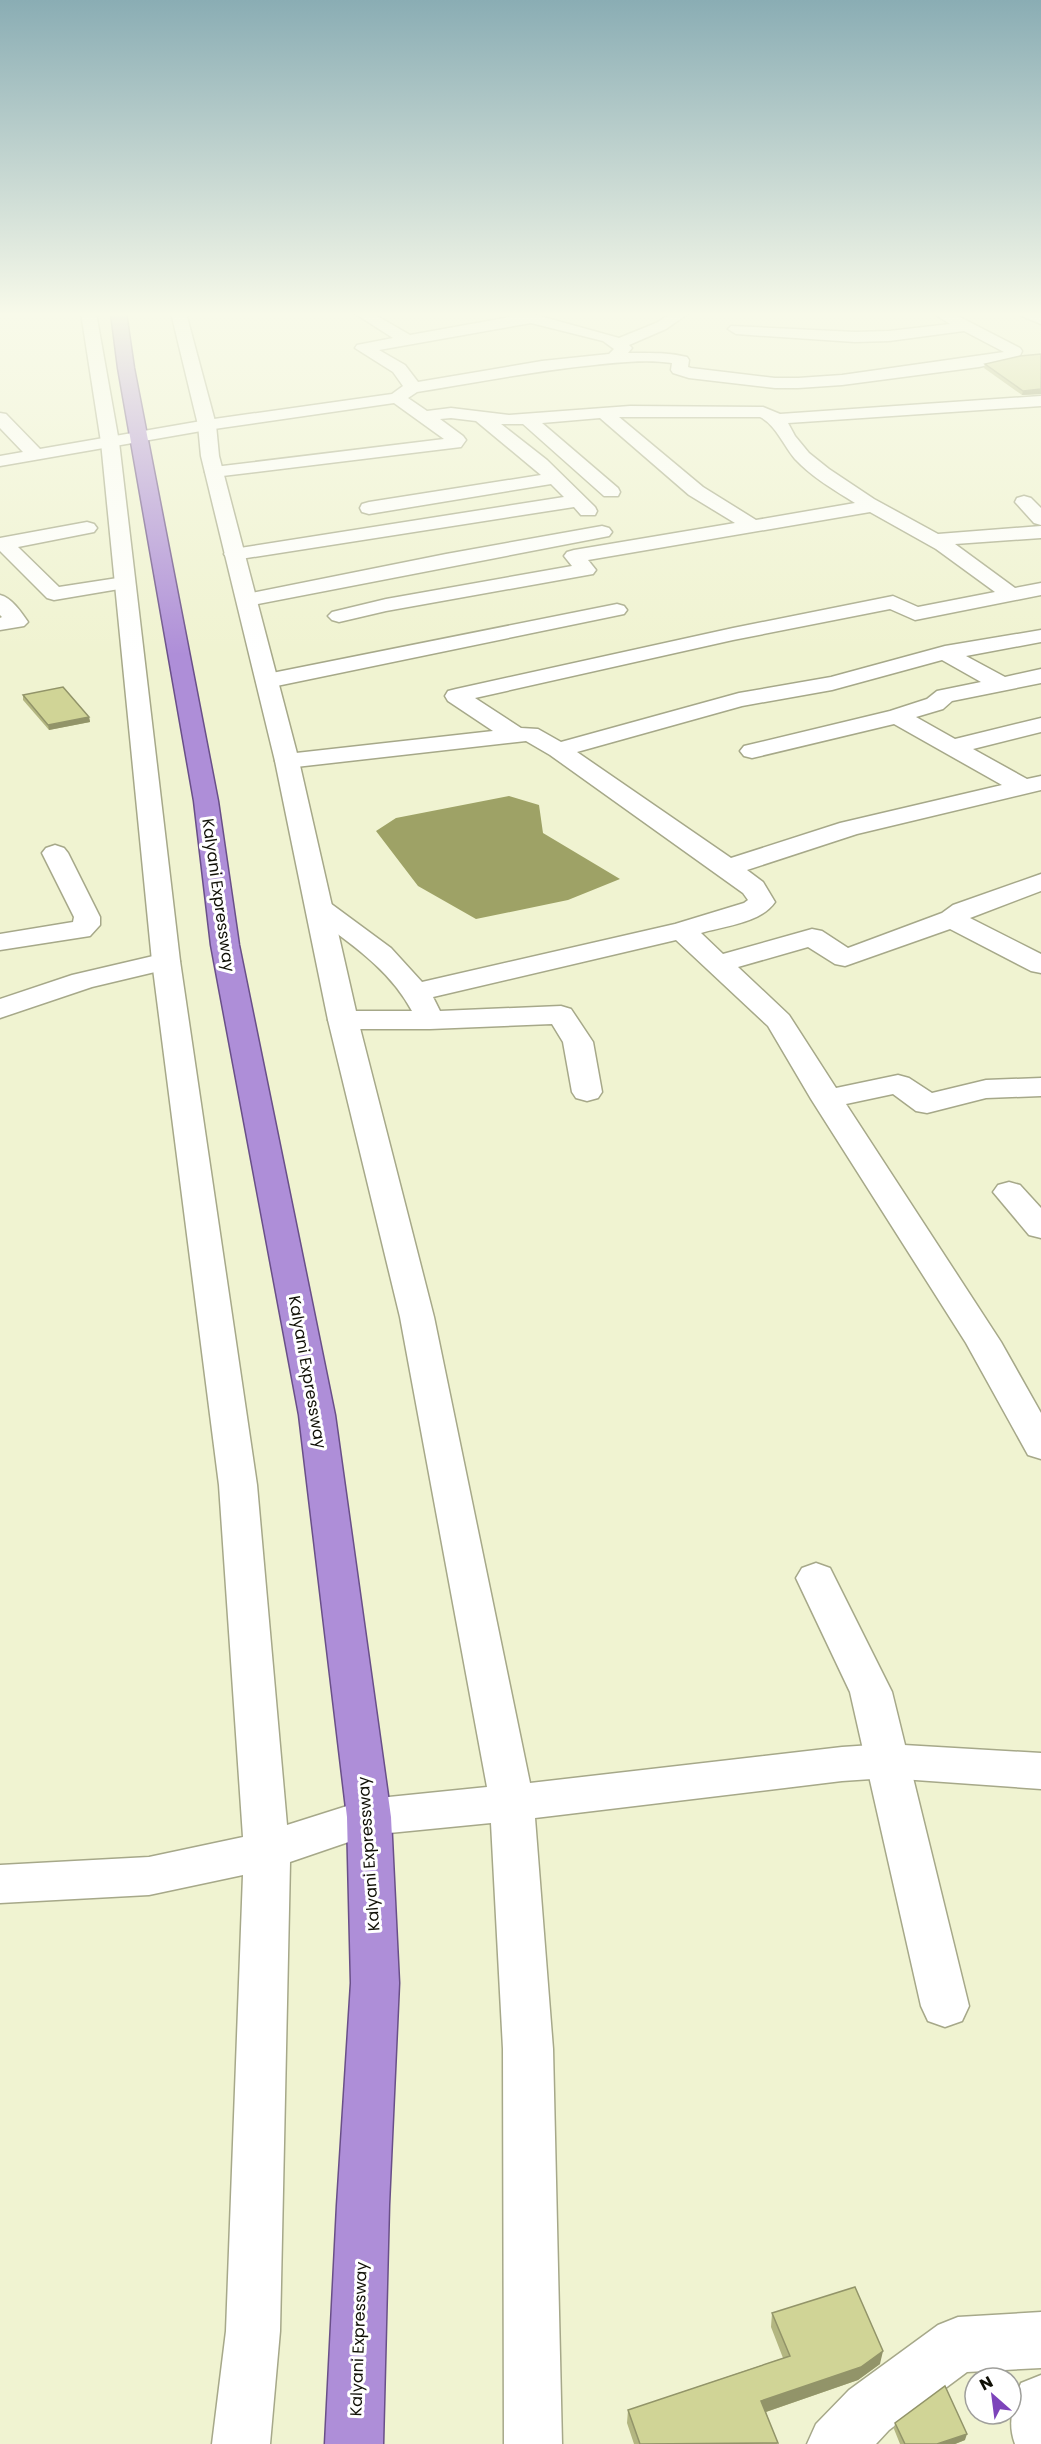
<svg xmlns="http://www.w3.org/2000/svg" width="1041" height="2444" font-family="Poppins,sans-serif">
	<rect width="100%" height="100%" fill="#f0f3d1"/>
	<path fill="#9ea266" d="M509,796l30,9 4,28 77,46 -52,21 -92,19 -58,-33 -42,-55 20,-13z"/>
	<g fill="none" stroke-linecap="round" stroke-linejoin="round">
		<defs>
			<g id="minor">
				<path d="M354,313h18l38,22 100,-18 -5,-4h24l90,25 37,-15 16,-10h17l-23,16 -37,16 3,3 -4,5c20,0 39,-1 59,4l2,3 -1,7 3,1 84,10h23l44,-3 162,-23 -40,-21 -75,10 -34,1 -119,-8 -8,-5 3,-3 124,6 34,-1 61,-7 -17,-11h19l68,35 2,3 -3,7 -40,9 -137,18 -44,3h-23l-86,-10 -16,-5 -2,-3 1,-7c-28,-4 -59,0 -87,3 -56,6 -112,17 -168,26l-9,6 19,13 24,-3 58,7 121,-9 133,1 17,7 261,-18v10l-253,17 7,13 14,17 20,16 45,30 64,35 103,-8v12l-86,6 60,44 26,-5v12l-126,25 -25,-11 -157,31 -258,58 46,30 17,1 23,13 178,-49 92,-16 114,-31 96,-16v12l-75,14 39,21 36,-8v14l-89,18 -9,8 -27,8 39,22 86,-21v14l-68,17 54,30 14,-3v14l-184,44 -110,36 16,12 12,20c-14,21 -51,24 -74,31l22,21 89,-25 10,2 26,17 94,-35 11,-8 88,-31v17l-71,27 71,36v19l-10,-2 -81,-42 -105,37 -10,-2 -27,-17 -70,20 51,48 47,73 62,-13 11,3 23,15 54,-13 55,-2v18l-55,2 -59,15 -11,-2 -23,-17 -47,10 155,238 40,71v46l-13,-4 -62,-112 -155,-244 -43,-73 -92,-86 -243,57 7,14 121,-5 10,3 22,33 9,50 -4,6 -11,3 -11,-3 -4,-6 -9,-50 -11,-18 -122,5h-87l-10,-3 -5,-6 5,-6 10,-3h69c-23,-43 -63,-68 -100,-96l-4,-6 4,-6 9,-2 9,2 61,45 31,34 253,-58 69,-21 4,-3 -5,-7 -193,-138 -24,-14 -239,27 -8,-2 -4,-5 4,-5 8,-2 206,-23 -45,-30 -3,-5 3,-5 8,-2 277,-61 160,-32 25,11 77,-15 -59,-43 -66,-37 -282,48 8,10 -3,4 -207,37 -47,11 -7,-2 -4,-4 4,-4 54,-13 186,-33 -8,-10 3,-4 7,-2 161,-27 -46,-28 -89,-77 -58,5 76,65 2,4 -2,4h-14l-81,-72h-22l46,36 48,47 2,4 -2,4h-14l-7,-8 -340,53 -7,-2 -3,-4 3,-4 337,-53 -13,-13 -182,30 -7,-2 -2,-4 2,-4 7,-2 172,-27 -65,-54 -25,-3 -11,1 23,17 3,4 -5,7 -247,30 -6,-1 -3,-4 3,-4 6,-1 230,-28 -50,-36 -187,27 -207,36v-10l23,-4 -23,-24v-15l6,1 34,35 167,-29 185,-26 11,-8 -10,-14 -38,-24 2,-3 36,-7zM531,323l72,18 11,8 -5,5 -67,7 -124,21 -13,-17 -26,-15zM619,417h141c16,8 23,28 35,42 17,18 39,31 60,44l-99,17 -53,-33zM942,660l39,22 -44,9 -10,8 -37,12 -146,35 -4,5 4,5 8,2 142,-34 108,61 -162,38 -109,35 -154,-106 165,-46 90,-16z"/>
				<path d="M1019,313l22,1v10l-19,-8z"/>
				<path d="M1024,496l7,2 10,10v17l-7,-2 -19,-21 2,-4z"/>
				<path d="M87,522l7,2 3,4 -3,4 -76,15 41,40 65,-10 7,2 3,4 -3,4 -77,13 -7,-2 -47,-47v-13z"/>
				<path d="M602,526l7,2 3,4 -3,4 -362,70 -7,-2 -3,-4 3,-4 7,-2 199,-40z"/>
				<path d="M0,595c12,3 21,17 28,27l-4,4 -24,4v-12l2,-1 -2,-2z"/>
				<path d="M617,604l7,2 3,4 -3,4 -357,74 -8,-2 -3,-5 3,-5 8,-2z"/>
				<path d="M55,845l9,3 4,5 32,64v8l-10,11 -90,14v-16l73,-12 1,-5 -32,-64 4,-5z"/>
				<path d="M166,953l10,2 4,6 -4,6 -84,20 -92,31v-19l72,-24z"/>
				<path d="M1009,1182l11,3 21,23v30l-12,-3 -36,-43 5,-7z"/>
				<path d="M816,1563l14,5 62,124 77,314 -7,15 -17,6 -17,-6 -7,-15 -71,-314 -54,-114 6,-10z"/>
				<path d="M1041,2312v56l-74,4 -78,58 -13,14h-69l9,-20 33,-34 89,-65 20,-8z"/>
				<path d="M1041,2375v69h-26c-8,-21 -2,-41 6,-61z"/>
			</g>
			<path id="tertiary" d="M81,313h15l23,129 61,519 77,524 30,340 82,-26 118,-12 -87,-470 -72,-297 -53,-259 -74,-305 -3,-31 -27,-112h15l30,112 3,31 80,305 59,259 76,297 96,466 312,-36 45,-3 154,9v36l-154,-11 -45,3 -307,37 18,231 9,395h-58l-1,-395 -12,-226 -122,12 -79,27 -10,469 -10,113h-58l14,-113 17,-456 -94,20 -149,8v-38l149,-8 94,-20 -24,-352 -67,-524 -51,-519z"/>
			<path id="trunk" d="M111,313h15l8,55 84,433 21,144 96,470 56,402 8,166 -10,222 -6,239h-58l12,-239 14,-222 -4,-166 -48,-402 -88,-470 -17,-144 -76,-433z"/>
		</defs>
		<use href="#minor" stroke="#a6a889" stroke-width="3"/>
		<use href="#tertiary" stroke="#a6a889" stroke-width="3"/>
		<use href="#trunk" stroke="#694f88" stroke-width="3"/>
		<use href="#minor" fill="#fff" fill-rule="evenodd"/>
		<use href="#tertiary" fill="#fff" fill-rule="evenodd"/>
		<use href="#trunk" fill="#ae8ed8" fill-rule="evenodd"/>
	</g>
	<g fill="#b3b681">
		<path d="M1041,354v40l-19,1 -38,-27 1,-4z"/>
		<path d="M23,695l66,22 1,5 -41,8 -26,-30z"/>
		<path d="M772,2313l108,51 -22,16 -92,32 11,32h-143l-7,-21 1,-13 155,-52 -12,-31z"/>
		<path d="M895,2423l70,17 -10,4h-55l-6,-15z"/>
	</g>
	<g fill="#929469">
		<path d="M1041,389v5l-19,1 1,-4z"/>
		<path d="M89,717l1,5 -41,8 -1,-5z"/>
		<path d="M883,2351l-3,13 -22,16 -98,34 1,-13z"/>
		<path d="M967,2434l-2,6 -10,4h-18z"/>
	</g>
	<g fill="#d0d496" stroke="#929469" stroke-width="1.5">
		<path d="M1041,354v35l-18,2 -38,-27 35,-8z"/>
		<path d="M63,687l26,30 -41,8 -25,-30z"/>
		<path d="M855,2287l28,64 -22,16 -100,34 17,42 -138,1 -12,-34 162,-54 -18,-43z"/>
		<path d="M945,2386l22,48 -30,10h-32l-10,-21z"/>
	</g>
	<linearGradient id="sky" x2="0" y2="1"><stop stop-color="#8aadb4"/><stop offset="0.48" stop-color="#f8faea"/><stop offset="1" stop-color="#f8faea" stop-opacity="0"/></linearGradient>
	<rect width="1041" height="655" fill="url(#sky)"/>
	<g text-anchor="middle" stroke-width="6" stroke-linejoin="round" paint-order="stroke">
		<g font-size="16" fill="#101006" stroke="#fff">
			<text transform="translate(219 895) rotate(82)" y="6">Kalyani Expressway</text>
			<text transform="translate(308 1372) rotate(80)" y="6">Kalyani Expressway</text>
			<text transform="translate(368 1854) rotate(-94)" y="6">Kalyani Expressway</text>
			<text transform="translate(358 2339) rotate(-88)" y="6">Kalyani Expressway</text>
		</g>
	</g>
	<g transform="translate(993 2396) rotate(332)"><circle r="28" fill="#ffffff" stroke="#9f9f9b" stroke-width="1.5"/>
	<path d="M0-4.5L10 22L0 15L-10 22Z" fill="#7d44ba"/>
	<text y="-9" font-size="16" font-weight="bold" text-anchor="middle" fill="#101006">N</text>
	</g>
</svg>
